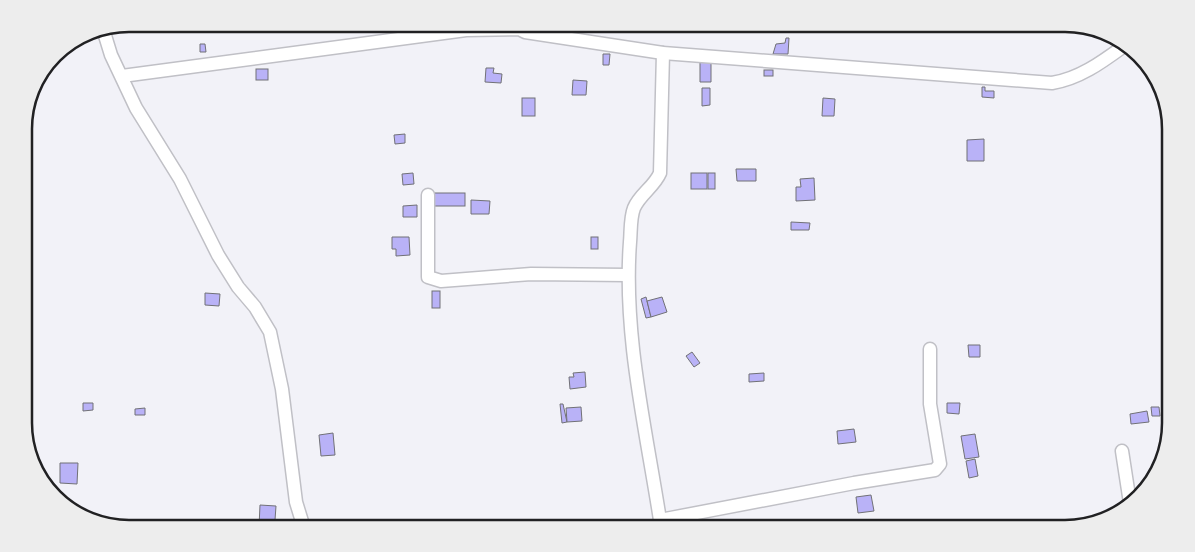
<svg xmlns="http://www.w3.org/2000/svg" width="1195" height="552" font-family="'Open Sans',sans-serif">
	<rect width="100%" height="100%" fill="#f2f2f8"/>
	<g fill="#b9b2f7" stroke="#717176">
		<path d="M786,38h3l-1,16h-15l3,-10 9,-1z"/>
		<path d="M200,44h5l1,8h-6z"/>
		<path d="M603,54h7l-1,11h-6z"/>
		<path d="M711,61v21h-11v-20z"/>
		<path d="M486,68h8l-1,5 9,1 -1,9 -16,-1z"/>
		<rect x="256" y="69" width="12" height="11"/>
		<rect x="764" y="70" width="9" height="6"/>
		<path d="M573,80l14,1 -1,14h-14z"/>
		<path d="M982,87h3v4h9v7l-12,-1z"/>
		<path d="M702,88h8v17l-8,1z"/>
		<rect x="522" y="98" width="13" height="18"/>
		<path d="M823,98l12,1 -1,17h-12z"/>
		<path d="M405,134v9l-10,1 -1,-9z"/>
		<path d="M984,139v22h-17v-21z"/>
		<path d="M736,169h20v12h-19z"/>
		<path d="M413,173l1,11 -11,1 -1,-11z"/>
		<rect x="691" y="173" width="16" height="16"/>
		<rect x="708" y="173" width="7" height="16"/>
		<path d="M814,178l1,22 -19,1v-14h5l-1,-8z"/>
		<rect x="434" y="193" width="31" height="13"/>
		<path d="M471,200l19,1 -1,13h-18z"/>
		<path d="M417,205v12h-14v-11z"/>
		<path d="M791,222l19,1 -1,7h-18z"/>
		<path d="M392,237h17l1,18 -14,1v-7h-4z"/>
		<rect x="591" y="237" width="7" height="12"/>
		<rect x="432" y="291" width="8" height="17"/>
		<path d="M205,293l15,1 -1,12 -14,-1z"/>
		<path d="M646,297l5,20 -5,1 -5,-19z"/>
		<path d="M662,297l5,15 -16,5 -4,-16z"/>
		<path d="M968,345h12v12h-11z"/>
		<path d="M692,352l8,11 -6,4 -8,-11z"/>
		<path d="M585,372l1,15 -16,2 -1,-12h5l-1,-4z"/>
		<path d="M764,373v8l-15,1v-8z"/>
		<path d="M83,403h10v7l-10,1z"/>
		<path d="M947,403h13l-1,11 -12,-1z"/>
		<path d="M560,404h3l4,18 -5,1z"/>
		<path d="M581,407l1,14 -15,1 -1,-14z"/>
		<path d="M1151,407h8l1,9h-8z"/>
		<path d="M145,408v7h-10v-6z"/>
		<path d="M1147,411l2,11 -18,2 -1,-10z"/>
		<path d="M854,429l2,13 -18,2 -1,-13z"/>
		<path d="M333,433l2,22 -14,1 -2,-21z"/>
		<path d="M975,434l4,23 -14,2 -4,-23z"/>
		<path d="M975,459l3,17 -9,2 -3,-17z"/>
		<path d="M60,463h18l-1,21 -17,-1z"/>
		<path d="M871,495l3,16 -16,2 -2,-16z"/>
		<path d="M260,505l16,1 -1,14h-4v8l-12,-1z"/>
		<path d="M724,522l2,6h-12l-1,-2z"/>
	</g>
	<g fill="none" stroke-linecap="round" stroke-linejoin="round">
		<defs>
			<g id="minor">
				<path d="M103,29l8,26 25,53 44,71 38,76 20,32 17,20 15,25 12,57 14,113 8,26"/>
				<path d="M663,53l-3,120c-6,14 -20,21 -26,35 -4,10 -3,24 -4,34 -7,93 16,187 30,278l4,8"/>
				<path d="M122,76l344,-46 53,-1 6,3 138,21 389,30c27,-4 50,-21 72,-37"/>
				<path d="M428,195v82l13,4 90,-7 97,1"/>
				<path d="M1122,451l8,52"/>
				<path d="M660,520l194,-37 81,-13 5,-6 -10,-60v-55"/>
			</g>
		</defs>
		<use href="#minor" stroke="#c0c0c6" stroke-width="15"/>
		<use href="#minor" stroke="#fff" stroke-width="12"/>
	</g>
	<path d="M0 0H1195V552H0ZM129 32H1065A97 97 0 0 1 1162 129V423A97 97 0 0 1 1065 520H129A97 97 0 0 1 32 423V129A97 97 0 0 1 129 32Z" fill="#ededed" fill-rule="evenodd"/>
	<path fill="none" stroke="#212123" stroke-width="2.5" d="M129 32H1065A97 97 0 0 1 1162 129V423A97 97 0 0 1 1065 520H129A97 97 0 0 1 32 423V129A97 97 0 0 1 129 32Z"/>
</svg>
